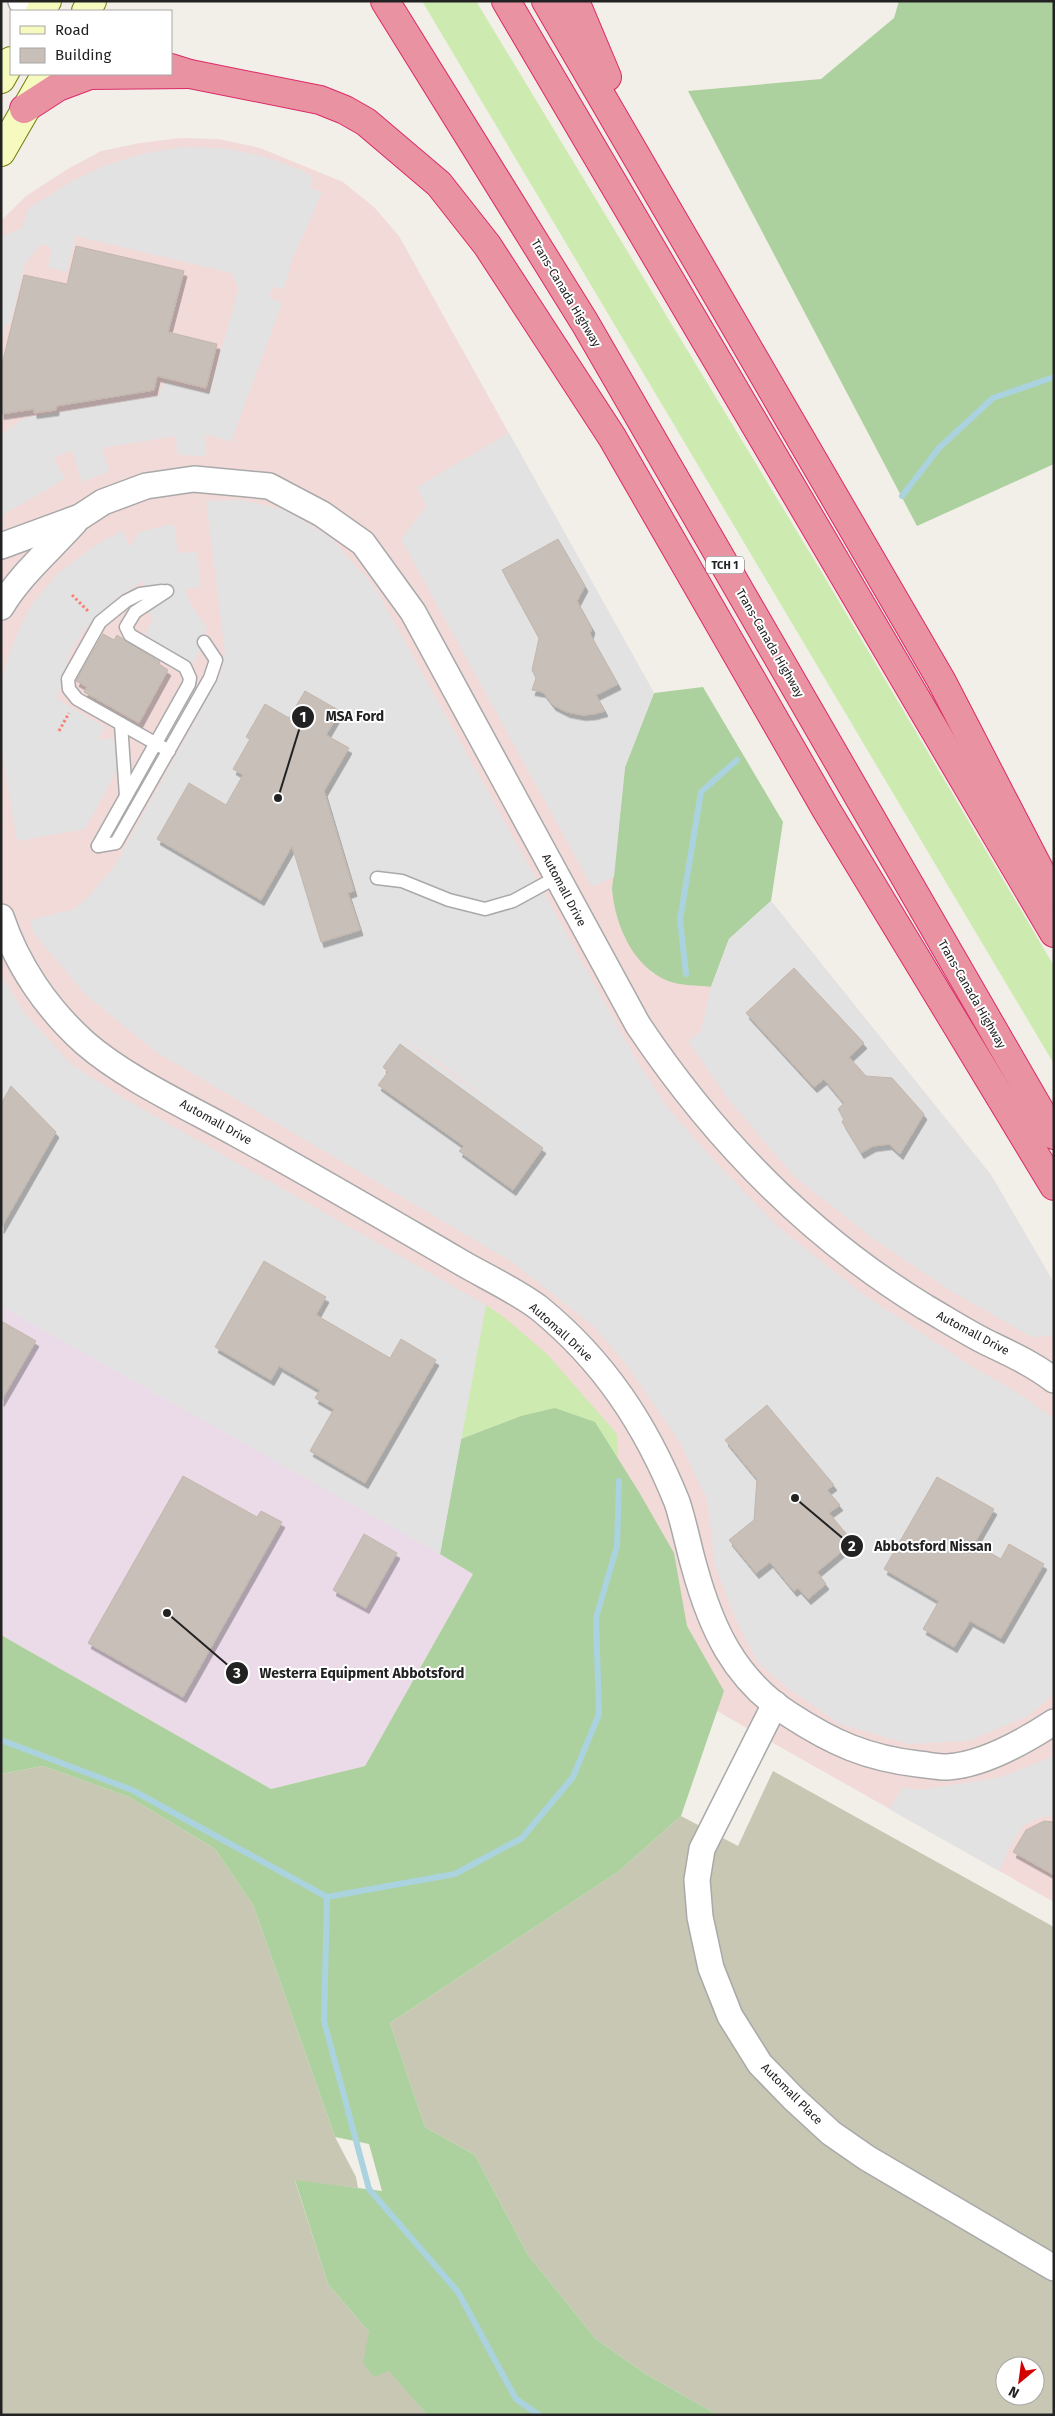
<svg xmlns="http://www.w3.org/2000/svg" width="1055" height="2416" font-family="'Fira Sans',sans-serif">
	<defs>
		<filter id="shadow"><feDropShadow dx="3" dy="5.5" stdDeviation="0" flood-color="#0004"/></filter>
	</defs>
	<rect width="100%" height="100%" fill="#f2efe9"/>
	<path fill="#f2dad9" d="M181,138l38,1 41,9 83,34 31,25 25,29 255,457 -30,243 19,27 10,11 58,13 60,-86 220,274 63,108v619l-1053,-596v-1085l25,-25 40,-26 35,-19 39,-8z"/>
	<path fill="#ebdbe8" d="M1,1306l473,267 -109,193 -94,23 -270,-154z"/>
	<g fill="#c7c7b4" fill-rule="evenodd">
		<path d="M43,1766l86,31 86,52 38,56 82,232 21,40 2,11 -63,-7 33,103 41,48 20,38 38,45h-426v-641z"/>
		<path d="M773,1771l281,156v488h-336l-72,-41 -50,-35 -68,-84 -53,-100 -50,-28 -35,-104 228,-151 63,-56 57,30zM1005,2366h30v30h-30z"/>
	</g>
	<g fill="#cdebb0">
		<path d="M422,1h54l348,575 230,390v98z"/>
		<path d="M486,1305l19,13 42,36 70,80 1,25 -23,-37 -74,-6 -60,23z"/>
	</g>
	<g fill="#add19e">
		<path d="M899,1h155v463l-137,62 -229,-435 133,-12 73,-61z"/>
		<path d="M703,687l80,135 -12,79 -42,38 -18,48c-13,-2 -31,-1 -43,-6 -35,-14 -53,-56 -56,-92l13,-122 29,-74z"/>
		<path d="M555,1408l40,14 44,70 35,61 13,73 37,65 -43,125 -63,56 -228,151 35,104 50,28 53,100 68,84 50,35 72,41h-291l-38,-44 -15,6 -11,-14 6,-31 -41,-48 -33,-104 87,11 -13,-47 -34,-7 -82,-232 -38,-56 -86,-52 -86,-31 -42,8v-139l270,154 94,-23 108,-192 -33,-20 21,-115 60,-23z"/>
	</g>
	<g fill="#e2e2e2" fill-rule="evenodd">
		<path d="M183,147l39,1 40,8 39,14 12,7 -3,10 12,6 -29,64 -9,32 -12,-2 -3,10 13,6 -51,139 -25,-8v22l-29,-1 -1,-19 -74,12 7,24 -27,10 -10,-32 -18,8 11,21 -64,37v-81l23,-17 134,-22 6,-14 45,11 30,-105 -8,-15 -155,-37 -9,36 -19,-5 4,-19 -11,-4 -16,20 -15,61 -4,-1 -5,17v-102l3,-3 18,-8 7,-20 43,-27 34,-16 40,-12z"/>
		<path d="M509,433l145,260 -29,74 -11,110 -22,10 -191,-348 25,-32 -9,-20z"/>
		<path d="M242,500l43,10 45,27 44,49 262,473 30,47 42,48 70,73 85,67 108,72 49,28 34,25v275l-26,22 -60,25 -60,3 -68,-20 -51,-35 -32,-27 -23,-47 -19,-50 -8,-66 -28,-58 -53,-77 -33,-38 -81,-64 -356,-210 -69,-56 -53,-62 -4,-14 44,-11 14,-12 26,-30 107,-193 4,-22 -19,-151zM380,1023l65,44 62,47z"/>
		<path d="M174,524l4,29 19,-1 4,35 -16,2 6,16 16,23 -7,22 -7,14 -49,-28 8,-16 -9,-39 -28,18 -23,22 -9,10 -13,21 -13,47 48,28 -7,13 16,-2 3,32 -32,59 -68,12 -16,-95v-62l7,-26 14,-36 11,-19 23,-28 35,-27 32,-18 5,15h3l8,-13z"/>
		<path d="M771,901l220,274 63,108v53l-22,1 -83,-47 -78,-53 -77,-61 -65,-76 -41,-59 13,-10 10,-44 18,-48zM794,968l70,75 -15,14 21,23 5,-3 17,1 33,37 -10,8 3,2 -18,29 -11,-10 -16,2 -35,-37 6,-6 -20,-24 -10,8 -68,-74z"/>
		<path d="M1,975l25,40 45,49 54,35 361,206 -46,249 -439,-248z"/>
		<path d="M1054,1756v60l-12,1 -18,8 -14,21 -11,25 -110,-62 14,-22 17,3 82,-13z"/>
	</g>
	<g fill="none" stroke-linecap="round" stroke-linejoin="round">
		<g stroke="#aad3df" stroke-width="6">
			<path d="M902,496l37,-48 54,-50 61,-21"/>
			<path d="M686,974l-6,-54 21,-128 36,-32"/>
			<path d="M1,1740l131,50 195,107 128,-23 67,-36 51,-61 26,-63 -3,-96 21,-72 2,-65"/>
			<path d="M327,1897l-3,124 45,168 89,103 58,107 23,16"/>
		</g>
	</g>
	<g fill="#c7bfb8" stroke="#c4b6ab" filter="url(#shadow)">
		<path d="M76,246l108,25 -16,61 49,12 -11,44 -49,-12 -3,14 -98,16v4l-22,3v-4l-33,5v-46l23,-93 43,9z"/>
		<path d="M558,539l27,47 -8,15 15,27 -2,6 28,50 -22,11 9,16 -11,3 -11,1 -16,-3 -14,-7 -10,-13 -11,-2 4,-12 -4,-8 7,-32 -37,-68z"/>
		<path d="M103,634l11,6 3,-5 43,27 -1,2 9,6 -29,53 -55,-31 3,-5 -11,-6z"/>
		<path d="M305,691l35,20 -14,24 23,13 -25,43 30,100 -6,2 12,37 -39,12 -29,-96 -31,54 -104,-61 32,-56 37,22 17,-30 -10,-6 17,-30 -4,-2 19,-33 24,14z"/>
		<path d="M794,968l70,75 -15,14 17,19 26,2 32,36 -24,40 -11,-10 -16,2 -12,7 -19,-31 2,-3 -6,-10 6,-6 -20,-24 -10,8 -68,-74z"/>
		<path d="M400,1044l143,104 -30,42 -54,-39 5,-5 -86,-61 10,-13 -5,-5z"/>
		<path d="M11,1086l45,46 -55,96v-124z"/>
		<path d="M264,1261l62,36 -10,18 74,43 11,-19 35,21 -71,123 -55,-32 24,-42 -19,-11 5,-8 -41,-24 -8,14 -56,-33z"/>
		<path d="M1,1321l35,20 -35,60z"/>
		<path d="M767,1405l67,80 -7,5 13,15 -11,8 24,29 -36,30 9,12 -18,15 -10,-11 -4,3 -24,-29 -14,11 -27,-33 25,-20 3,-41 -32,-39z"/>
		<path d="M183,1476l74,41 4,-6 21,11 -99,175 -95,-54z"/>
		<path d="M937,1477l57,32 -20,35 27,15 8,-15 35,20 -43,74 -31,-17 -16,26 -31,-18 16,-28 -55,-32z"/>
		<path d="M364,1534l33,19 -31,55 -33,-18z"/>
		<path d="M1044,1821l10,1v53l-41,-23 13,-22z"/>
	</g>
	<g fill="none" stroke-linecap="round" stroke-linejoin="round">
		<defs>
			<g id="lane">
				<path d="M162,591l-22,3 -14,7 -26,21 -32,57 1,10 8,10 92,52"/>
				<path d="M121,724l5,72"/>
				<path d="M98,846l91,-162 1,-6 -5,-11 -55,-32 -4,-8 9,-15 32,-21"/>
				<path d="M98,846l18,-3 94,-165 6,-18 -12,-18"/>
				<path d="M377,878l25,3 47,19 36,9 28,-8 44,-24"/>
			</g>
			<g id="street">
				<path d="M21,1l19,9"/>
				<path d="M1,546l79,-29 23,-15 43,-16 48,-7 75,7 53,28 41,29 50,69 225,413c75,112 171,211 287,282 21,12 41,25 63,36 23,11 45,21 66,37"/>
				<path d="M1,607c20,-33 48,-56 74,-85"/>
				<path d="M1,917c16,48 46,92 84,126 40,35 103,64 150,90 75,41 148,84 222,127 25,15 60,31 82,48 65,53 107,117 138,194 7,21 11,43 17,64 17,62 40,113 96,149 43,28 77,43 128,49 10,1 20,3 29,3 36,-2 78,-26 107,-45"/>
				<path d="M775,1704l-73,145 -5,31 3,37 11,51 19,48 30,48 34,35 37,34 36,25 187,110"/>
			</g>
			<g id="secondary">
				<path d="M40,11l7,-10"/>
				<path d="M86,11l6,-10"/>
				<path d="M1,79l10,-18"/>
				<path d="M1,152l45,-78"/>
			</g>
			<g id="highway">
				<path d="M385,1l200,322 469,812"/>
				<path d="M506,1l548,932"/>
				<path d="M546,1l395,679 113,218"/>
				<path d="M575,1l32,76"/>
				<path d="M171,68l19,6 130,26 25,10 21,12 73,62 48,61 125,192 215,374 227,375"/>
				<path d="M24,109l34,-22 32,-12 99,-1"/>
			</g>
		</defs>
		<use href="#lane" stroke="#a9a9a9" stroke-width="15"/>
		<use href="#street" stroke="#a9a9a9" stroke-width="28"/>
		<use href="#secondary" stroke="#707d05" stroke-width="30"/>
		<use href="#highway" stroke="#dc2a67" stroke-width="30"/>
		<g stroke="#fa8072" stroke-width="3" stroke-dasharray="2.5 2.5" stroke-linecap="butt">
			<path d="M72,595l16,16"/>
			<path d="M59,731l10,-18"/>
		</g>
		<use href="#lane" stroke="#fff" stroke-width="12"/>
		<use href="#street" stroke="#fff" stroke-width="25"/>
		<use href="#secondary" stroke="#f7fabf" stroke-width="28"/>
		<use href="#highway" stroke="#e892a2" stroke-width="28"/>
	</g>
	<g text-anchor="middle" stroke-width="4" stroke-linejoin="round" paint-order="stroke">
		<rect fill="#fff" stroke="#646464" stroke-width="1" x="706" y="556.5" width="38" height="17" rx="4"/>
		<g font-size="11" font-weight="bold" fill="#222">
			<text x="725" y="569">TCH 1</text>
		</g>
		<g font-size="12" fill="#222" stroke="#fff">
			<text transform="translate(566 293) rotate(59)" y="4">Trans-Canada Highway</text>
			<text transform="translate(770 643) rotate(60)" y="4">Trans-Canada Highway</text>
			<text transform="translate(564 890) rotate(62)" y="4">Automall Drive</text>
			<text transform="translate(972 994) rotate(60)" y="4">Trans-Canada Highway</text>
			<text transform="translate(216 1122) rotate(29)" y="4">Automall Drive</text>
			<text transform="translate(561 1332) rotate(42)" y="4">Automall Drive</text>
			<text transform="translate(973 1333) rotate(28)" y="4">Automall Drive</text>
			<text transform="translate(792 2094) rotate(45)" y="4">Automall Place</text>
		</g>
	</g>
	<path fill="none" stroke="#222" stroke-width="2" d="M278 798L303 717M795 1498L852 1546M167 1613L237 1673"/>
	<g fill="#222" stroke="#fff" stroke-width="2">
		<circle cx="278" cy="798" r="5"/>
		<circle cx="795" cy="1498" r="5"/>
		<circle cx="167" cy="1613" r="5"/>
		<circle cx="303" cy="717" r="12"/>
		<circle cx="852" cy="1546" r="12"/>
		<circle cx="237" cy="1673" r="12"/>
	</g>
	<g font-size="15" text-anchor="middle" font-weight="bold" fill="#fff">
		<text x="303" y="722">1</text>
		<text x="852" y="1551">2</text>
		<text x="237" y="1678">3</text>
	</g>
	<g font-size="14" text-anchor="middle" font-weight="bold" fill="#222" stroke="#fff" stroke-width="4" stroke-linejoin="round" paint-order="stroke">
		<text x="355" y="721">MSA Ford</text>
		<text x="933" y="1551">Abbotsford Nissan</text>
		<text x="362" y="1678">Westerra Equipment Abbotsford</text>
	</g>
	<rect width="1055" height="2416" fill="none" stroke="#222222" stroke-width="5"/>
	<rect x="10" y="10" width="162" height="65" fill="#ffffff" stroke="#a7a7a7"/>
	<rect x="20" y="26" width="25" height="8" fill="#f7fabf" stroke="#a7a7a7"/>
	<text x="55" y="35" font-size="15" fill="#222222">Road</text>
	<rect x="20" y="48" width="25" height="15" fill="#c7bfb8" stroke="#a7a7a7"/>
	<text x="55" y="60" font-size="15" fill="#222222">Building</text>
	<g transform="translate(1020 2381) rotate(209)"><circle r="24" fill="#ffffff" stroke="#a7a7a7"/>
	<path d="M0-4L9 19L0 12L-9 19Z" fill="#d40000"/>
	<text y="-8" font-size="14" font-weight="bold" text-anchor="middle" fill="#222222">N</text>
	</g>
</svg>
